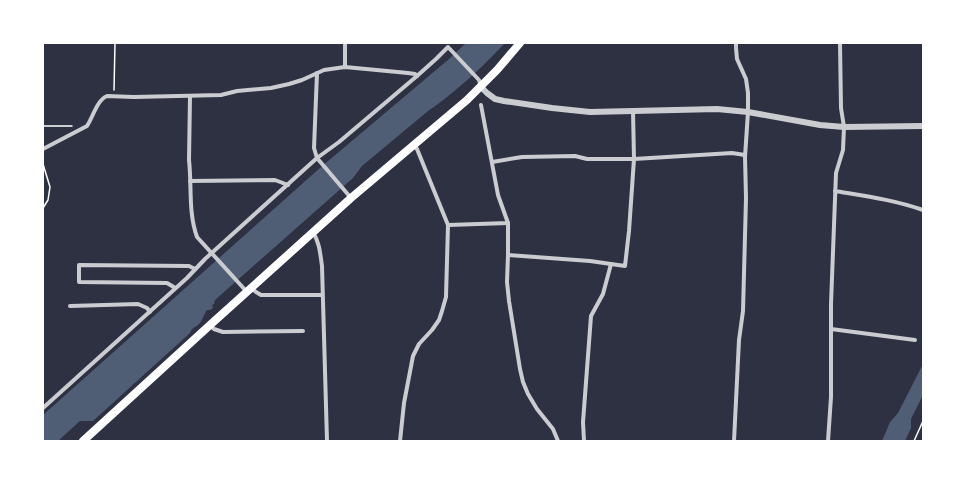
<svg xmlns="http://www.w3.org/2000/svg" width="966" height="484" font-family="'Titillium Web',sans-serif">
	<rect width="100%" height="100%" fill="#2d3142"/>
	<g fill="#4f5d75">
		<path d="M466,43h39c-15,16 -30,31 -47,45 -10,8 -19,16 -30,23l-66,55 -9,12 -138,122 -1,4 -2,1 1,3 -3,2h-3c-3,4 -4,9 -7,13 -3,4 -8,4 -10,10l-97,88h-13l-22,20h-15v-26l278,-248 128,-108z"/>
		<path d="M923,364v31l-12,24v9l-6,13h-23l8,-19 8,-9z"/>
	</g>
	<g fill="none" stroke-linecap="round" stroke-linejoin="round">
		<g stroke="#fff" stroke-width="1.5">
			<path d="M114,90l1,-47"/>
			<path d="M43,126h29"/>
			<path d="M43,164l7,23 -2,13 -5,8"/>
			<path d="M914,441l9,-20"/>
		</g>
		<g stroke="#caccd0" stroke-width="4">
			<path d="M345,67v-24"/>
			<path d="M317,73l-3,75 3,10 34,40"/>
			<path d="M190,96l-1,64c3,26 -1,52 8,77l50,55"/>
			<path d="M414,145l3,4 31,76 60,-2 -10,-28 -17,-90"/>
			<path d="M43,149l44,-23c6,-9 10,-26 20,-30l27,1 87,-2 16,-4 34,-3 18,-4 13,-4 22,-10 21,-3 63,6 7,1 2,2"/>
			<path d="M492,162l30,-5 53,-1 12,3h47l98,-6 13,2"/>
			<path d="M190,181l85,-1 13,5"/>
			<path d="M835,191c30,5 60,9 88,19"/>
			<path d="M508,223v32l82,6 35,5 4,-35 5,-72 -1,-48"/>
			<path d="M313,232c7,12 7,21 9,34l5,175"/>
			<path d="M508,255l-1,27 2,19 11,68 3,13 5,12 9,15 16,20 5,12"/>
			<path d="M175,288l-3,-2 -5,-3 -88,-1v-17l110,1 6,3"/>
			<path d="M251,288l5,4 5,3h61"/>
			<path d="M70,306l68,-2 9,4 3,4"/>
			<path d="M210,325l4,4 9,3 80,-1"/>
			<path d="M831,329l84,11"/>
			<path d="M43,408l144,-130 18,-19 112,-101 22,-16 78,-66 19,-17 12,-12 31,33 2,7"/>
			<path d="M400,441l4,-38 9,-47 6,-12 13,-14 7,-10 3,-9 4,-14 2,-72"/>
			<path d="M584,441l-1,-19 8,-106 12,-22 8,-30"/>
			<path d="M734,441l5,-101 4,-29 3,-113 -1,-41 3,-45v-19l-2,-14 -9,-20 -1,-11v-5"/>
			<path d="M828,441l3,-44v-93l5,-131 7,-23 1,-23 -3,-19 -1,-65"/>
		</g>
		<path stroke="#caccd0" stroke-width="6" d="M481,87l6,6 8,6 9,2 48,7 38,4 43,-1 84,-2 31,3 72,13 24,2 79,-1"/>
		<path stroke="#fff" stroke-width="8" d="M83,441l127,-116 141,-127 116,-98 30,-30 23,-27"/>
	</g>
	<rect width="966" height="484" fill="none" stroke="#ffffff" stroke-width="88"/>
</svg>
